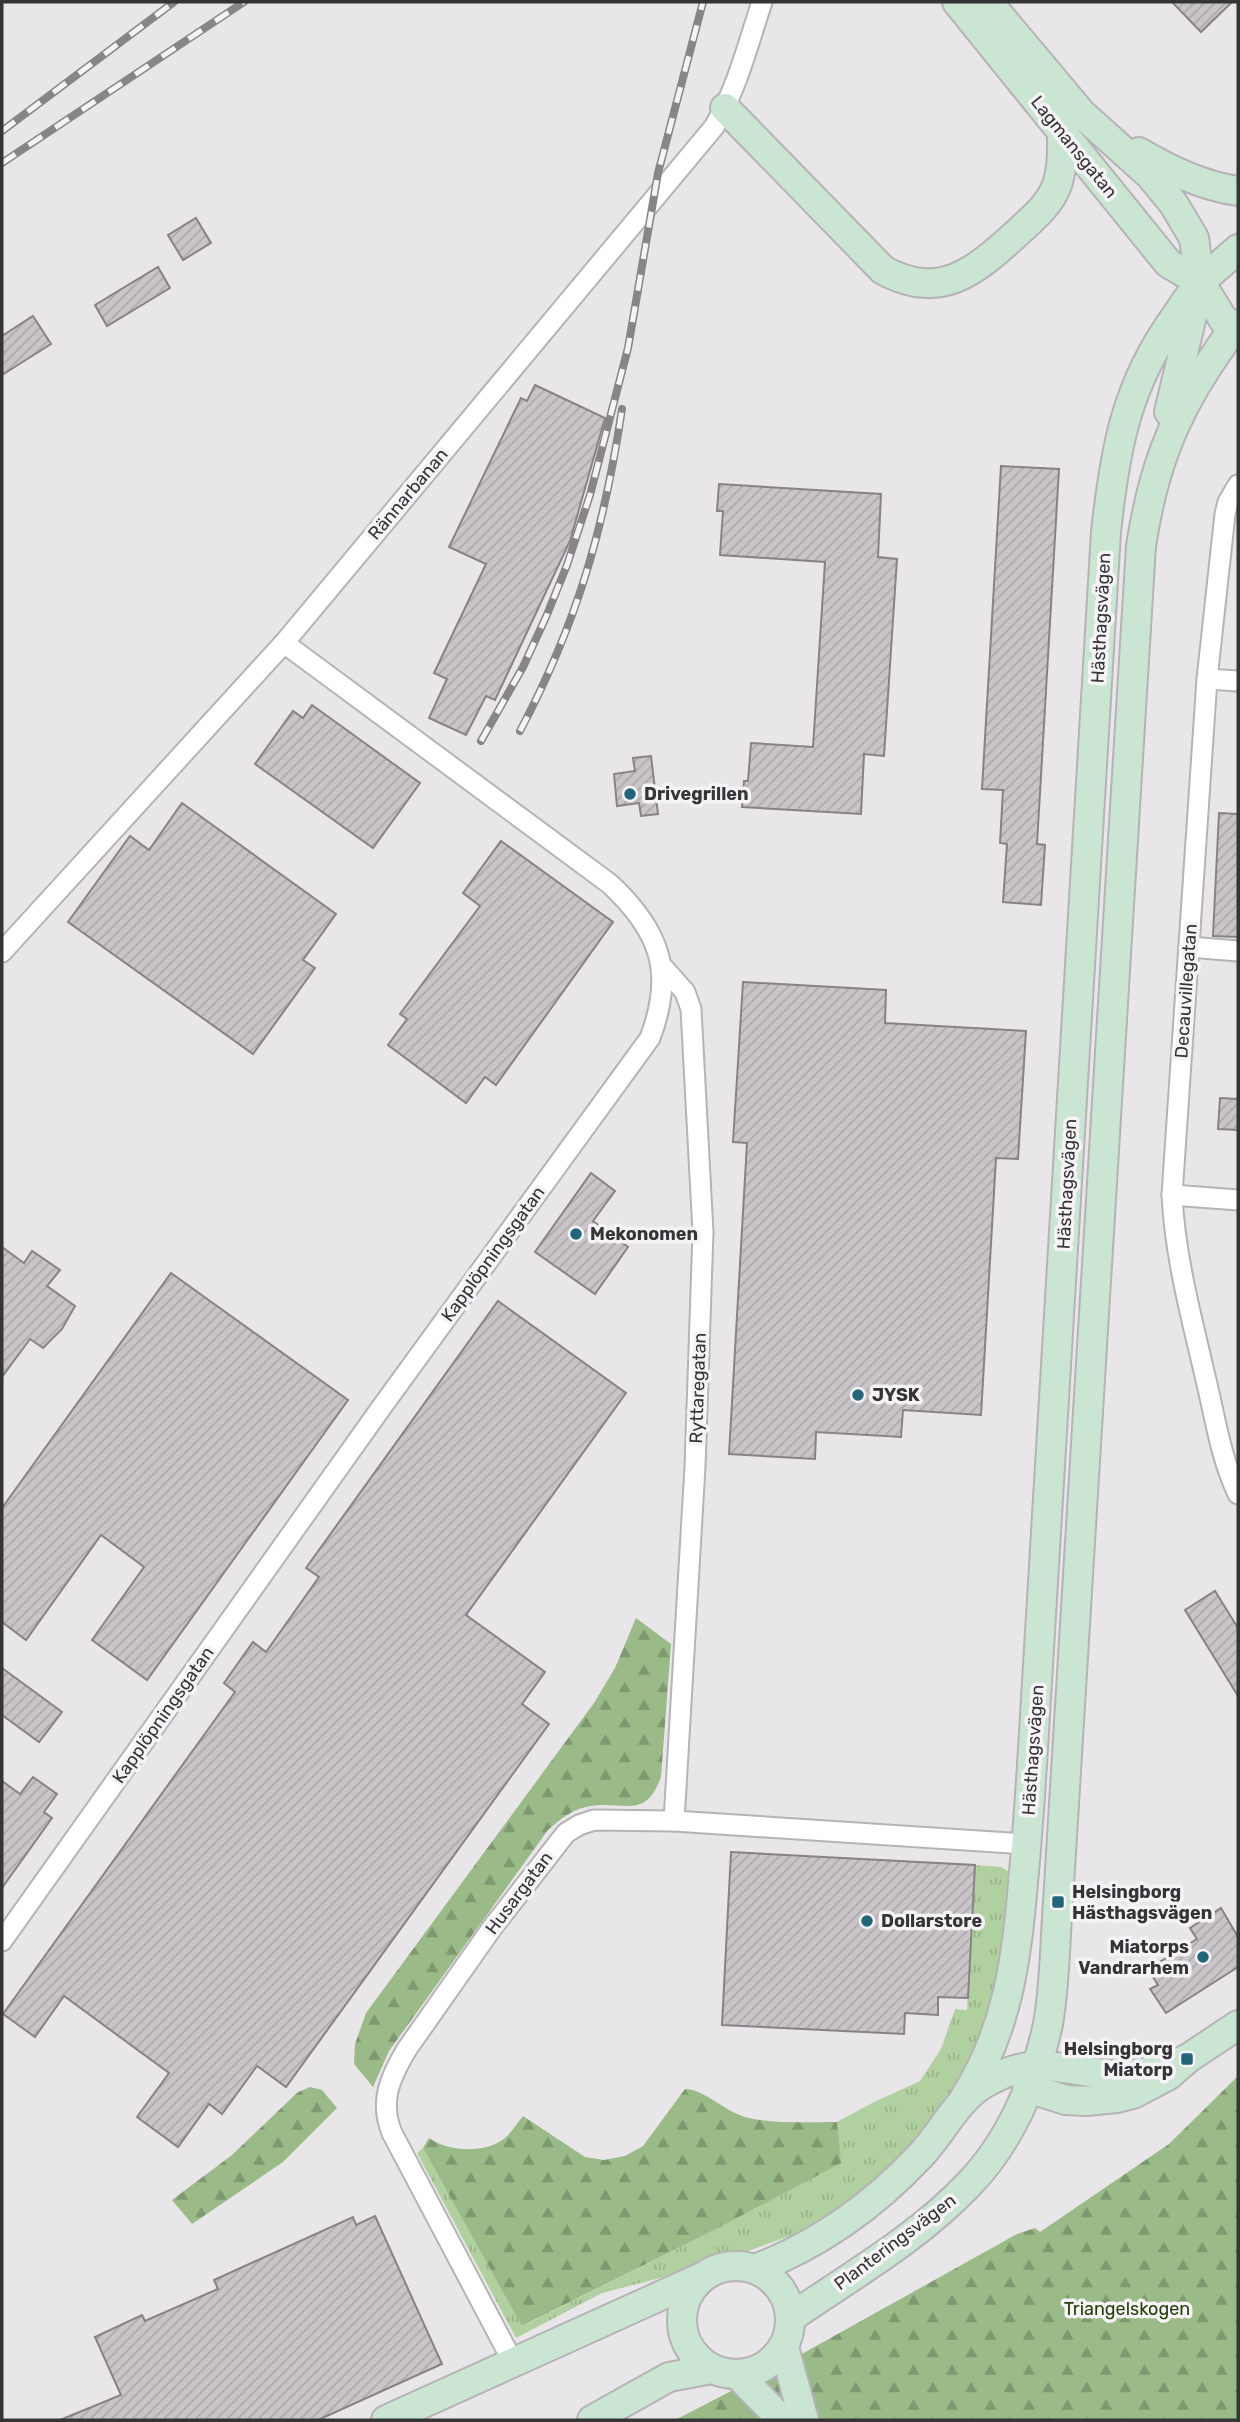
<svg xmlns="http://www.w3.org/2000/svg" width="1240" height="2422" font-family="Rubik,sans-serif">
	<defs>
		<pattern id="grass-tufts" width="24" height="20" patternUnits="userSpaceOnUse" patternTransform="scale(1.75)"><rect width="24" height="20" fill="#b1d09f"/><path d="M3 7l-1-3M5 7V3M7 7l1-3M15 17l-1-3M17 17v-4M19 17l1-3" fill="none" stroke="#99b38a"/></pattern>
		<pattern id="forest-firs" width="22" height="20" patternUnits="userSpaceOnUse" patternTransform="scale(1.75)"><rect width="22" height="20" fill="#9aba87"/><path d="M5 1l3.5 6h-7zM16 11l3.5 6h-7z" fill="#7e986f"/></pattern>
		<pattern id="building-hatch" width="6" height="6" patternUnits="userSpaceOnUse" patternTransform="scale(1.75)"><rect width="6" height="6" fill="#c8c4c8"/><path d="M-1 1l2-2M0 6l6-6M5 7l2-2" fill="none" stroke="#aca9ac"/></pattern>
	</defs>
	<rect width="100%" height="100%" fill="#e9e6ea"/>
	<path fill="url(#grass-tufts)" d="M975,1865l26,2 7,4 3,10 -10,89 -24,80 -26,46 -38,49 -20,19 -54,43 -44,27 -88,32 -105,27 -86,45 -99,-185 6,-5 100,178 203,-102 114,-61 -3,-41 35,-19 48,-22 21,-32 14,-40 12,1z"/>
	<g fill="url(#forest-firs)">
		<path d="M636,1618l35,26 -10,133c-16,43 -35,24 -70,29 -17,2 -31,13 -43,24l-159,221 -16,36 -19,-23 1,-20 11,-31 228,-310 21,-35z"/>
		<path d="M1238,2076v344h-563l116,-60 226,-126 18,-6 5,4 129,-88z"/>
		<path d="M310,2087l12,3 15,18 -54,54 -91,62 -20,-24 60,-45 66,-63z"/>
		<path d="M685,2089c20,0 42,25 64,29 28,6 60,4 88,4l4,41 -115,61 -204,102 -99,-178 6,-10c19,14 57,16 76,0 7,-6 12,-15 18,-22l62,41 19,3 21,-4 18,-10z"/>
	</g>
	<g fill="url(#building-hatch)" stroke="#868286" stroke-width="2">
		<path d="M1172,2h60l-31,30z"/>
		<path d="M196,218l15,25 -28,17 -15,-25z"/>
		<path d="M158,267l12,21 -63,38 -12,-21z"/>
		<path d="M33,316l18,28 -49,31v-39z"/>
		<path d="M535,385l70,33 -35,123 -75,159 -9,-4 -20,39 -37,-17 18,-39 -13,-6 52,-109 -37,-17 72,-149 6,3z"/>
		<path d="M1001,466l58,3 -22,375 8,1 -4,60 -38,-3 4,-58 -7,-1 3,-53 -21,-1z"/>
		<path d="M719,484l162,10 -3,63 19,2 -13,197 -20,-2 -3,60 -119,-7 2,-26h4l3,-38 62,4 12,-185 -105,-7 3,-44h-6z"/>
		<path d="M312,705l108,78 -47,65 -118,-84 38,-53 10,7z"/>
		<path d="M651,756l7,58 -17,2 -2,-13 -22,3 -3,-32 21,-3 -2,-13z"/>
		<path d="M182,803l154,111 -33,46 12,8 -62,86 -185,-132 62,-86 19,14z"/>
		<path d="M1219,813l19,1v123l-25,-1z"/>
		<path d="M501,841l112,81 -117,163 -11,-8 -19,26 -78,-58 19,-26 -7,-5 80,-108 -17,-13z"/>
		<path d="M743,982l143,8 -1,33 141,8 -8,128 -22,-1 -15,257 -78,-5 -2,27 -85,-5 -1,27 -86,-5 18,-311 -14,-1z"/>
		<path d="M1220,1098l18,1v31l-20,-1z"/>
		<path d="M591,1173l24,18 -22,30 35,26 -33,47 -60,-42z"/>
		<path d="M2,1247l22,16 8,-12 28,19 -13,16 28,20 -13,23 -19,19 -13,-9 -28,38z"/>
		<path d="M171,1273l177,127 -201,280 -55,-40 52,-73 -43,-32 -75,105 -24,-18v-114z"/>
		<path d="M498,1301l128,92 -160,222 79,57 -23,32 27,20 -263,363 -29,-21 -35,48 -13,-10 -31,43 -41,-30 32,-44 -105,-77 -29,41 -32,-23 232,-322 -11,-9 29,-41 13,10 53,-75 -13,-9z"/>
		<path d="M1215,1591l23,37v68l-53,-86z"/>
		<path d="M2,1668l60,44 -23,30 -37,-27z"/>
		<path d="M33,1777l24,17 -13,18 8,6 -50,70v-107l18,13z"/>
		<path d="M731,1852l244,13 -7,133 -30,-1v18l-33,-2 -1,21 -182,-9z"/>
		<path d="M1221,1908l17,29v30l-72,46 -16,-24 8,-4 -10,-16 49,-30 -7,-11z"/>
		<path d="M375,2216l67,148 -124,56h-258l61,-25 -26,-58 47,-22 3,6 73,-32 -4,-9 139,-63 3,8z"/>
	</g>
	<g fill="none" stroke-linecap="round" stroke-linejoin="round">
		<defs>
			<g id="street">
				<path d="M1238,485l-10,17 -3,12 -18,165 -35,516c3,63 20,124 34,185 9,37 15,79 32,114"/>
				<path d="M1207,679l31,2"/>
				<path d="M1189,947l49,4"/>
				<path d="M2,952l282,-309 430,-516c23,-38 34,-83 48,-125"/>
				<path d="M662,966l23,26 6,17 12,223 -8,235 -21,354"/>
				<path d="M1172,1195l66,5"/>
				<path d="M2,1941l379,-533 269,-370c25,-66 10,-107 -40,-154l-326,-241"/>
				<path d="M513,2362l-121,-229c-13,-31 -2,-56 15,-84l85,-121 74,-95 13,-8 15,-5 80,1 353,23"/>
			</g>
			<g id="secondary">
				<path d="M957,2l211,261 32,19"/>
				<path d="M988,2l94,112 68,61 23,28 21,35 6,44 31,50"/>
				<path d="M725,108l158,162c57,31 90,3 133,-36 16,-15 33,-28 41,-49 6,-18 5,-35 5,-54"/>
				<path d="M1139,152c31,18 63,34 99,39"/>
				<path d="M1169,412l28,-117"/>
				<path d="M1027,2088l39,12 20,1 31,-3 16,-4 36,-19 18,-16 51,-34"/>
				<path d="M965,2097c42,-66 52,-138 58,-215 5,-50 8,-100 11,-150l72,-1200c9,-83 20,-147 70,-216 8,-12 16,-25 26,-35 11,-11 24,-21 36,-32"/>
				<circle cx="736" cy="2320" r="54"/>
				<path d="M755,2269c63,-24 119,-64 165,-113 23,-24 37,-58 67,-74 55,-31 78,-8 133,-7 25,0 45,-7 67,-16"/>
				<path d="M790,2318c61,-42 128,-80 179,-134 41,-42 67,-103 79,-160 7,-38 7,-84 10,-122l83,-1356c11,-71 29,-123 68,-182 10,-14 18,-28 29,-40"/>
				<path d="M784,2347l20,73"/>
				<path d="M738,2375l44,45"/>
				<path d="M386,2420l316,-143"/>
				<path d="M592,2420l77,-43 43,-8"/>
			</g>
		</defs>
		<use href="#street" stroke="#b6b3b7" stroke-width="23"/>
		<use href="#secondary" stroke="#b6b3b7" stroke-width="32"/>
		<use href="#street" stroke="#fff" stroke-width="19"/>
		<use href="#secondary" stroke="#cae5d1" stroke-width="28"/>
		<defs>
			<g id="rail">
				<path d="M2,131l172,-129"/>
				<path d="M2,163l242,-161"/>
				<path d="M520,731c57,-108 84,-201 102,-322"/>
				<path d="M481,741l42,-74 23,-50 21,-52 23,-70 38,-147 30,-175 45,-171"/>
			</g>
		</defs>
		<use href="#rail" stroke="#878588" stroke-width="8"/>
		<use href="#rail" stroke="#f6f3f7" stroke-width="5" stroke-dasharray="16" stroke-linecap="butt"/>
	</g>
	<g fill="#246679" stroke="#f6f3f7" stroke-width="2.5">
		<circle cx="630" cy="794" r="7"/>
		<circle cx="576" cy="1234" r="7"/>
		<circle cx="858" cy="1395" r="7"/>
		<rect x="1051" y="1895" width="14" height="14" rx="3.5"/>
		<circle cx="867" cy="1921" r="7"/>
		<circle cx="1203" cy="1957" r="7"/>
		<rect x="1180" y="2052" width="14" height="14" rx="3.5"/>
	</g>
	<g text-anchor="middle" stroke-width="7" stroke-linejoin="round" paint-order="stroke">
		<g font-size="18" fill="#353436" stroke="#f6f3f7">
			<text transform="translate(1074 147) rotate(51)" y="6">Lagmansgatan</text>
			<text transform="translate(408 494) rotate(-50)" y="6">Rännarbanan</text>
			<text transform="translate(1101 618) rotate(-87)" y="6">Hästhagsvägen</text>
			<text transform="translate(1186 991) rotate(-86)" y="6">Decauvillegatan</text>
			<text transform="translate(1067 1184) rotate(-87)" y="6">Hästhagsvägen</text>
			<text transform="translate(493 1254) rotate(-54)" y="6">Kapplöpningsgatan</text>
			<text transform="translate(698 1388) rotate(-88)" y="6">Ryttaregatan</text>
			<text transform="translate(163 1715) rotate(-55)" y="6">Kapplöpningsgatan</text>
			<text transform="translate(1033 1750) rotate(-86)" y="6">Hästhagsvägen</text>
			<text transform="translate(519 1893) rotate(-53)" y="6">Husargatan</text>
			<text transform="translate(895 2242) rotate(-37)" y="6">Planteringsvägen</text>
		</g>
		<g font-size="18" font-weight="bold" fill="#353436" stroke="#f6f3f7" text-anchor="start">
			<text x="644" y="800">Drivegrillen</text>
			<text x="590" y="1240">Mekonomen</text>
			<text x="872" y="1401">JYSK</text>
			<text x="1072" y="1898">Helsingborg<tspan x="1072" dy="21">Hästhagsvägen</tspan></text>
			<text x="881" y="1927">Dollarstore</text>
			<text x="1189" y="1953" text-anchor="end">Miatorps<tspan x="1189" dy="21">Vandrarhem</tspan></text>
			<text x="1173" y="2055" text-anchor="end">Helsingborg<tspan x="1173" dy="21">Miatorp</tspan></text>
		</g>
		<g font-size="18" fill="#223f08" stroke="#f6f3f7">
			<text x="1127" y="2315">Triangelskogen</text>
		</g>
	</g>
	<rect width="1240" height="2422" fill="none" stroke="#353436" stroke-width="7"/>
</svg>
